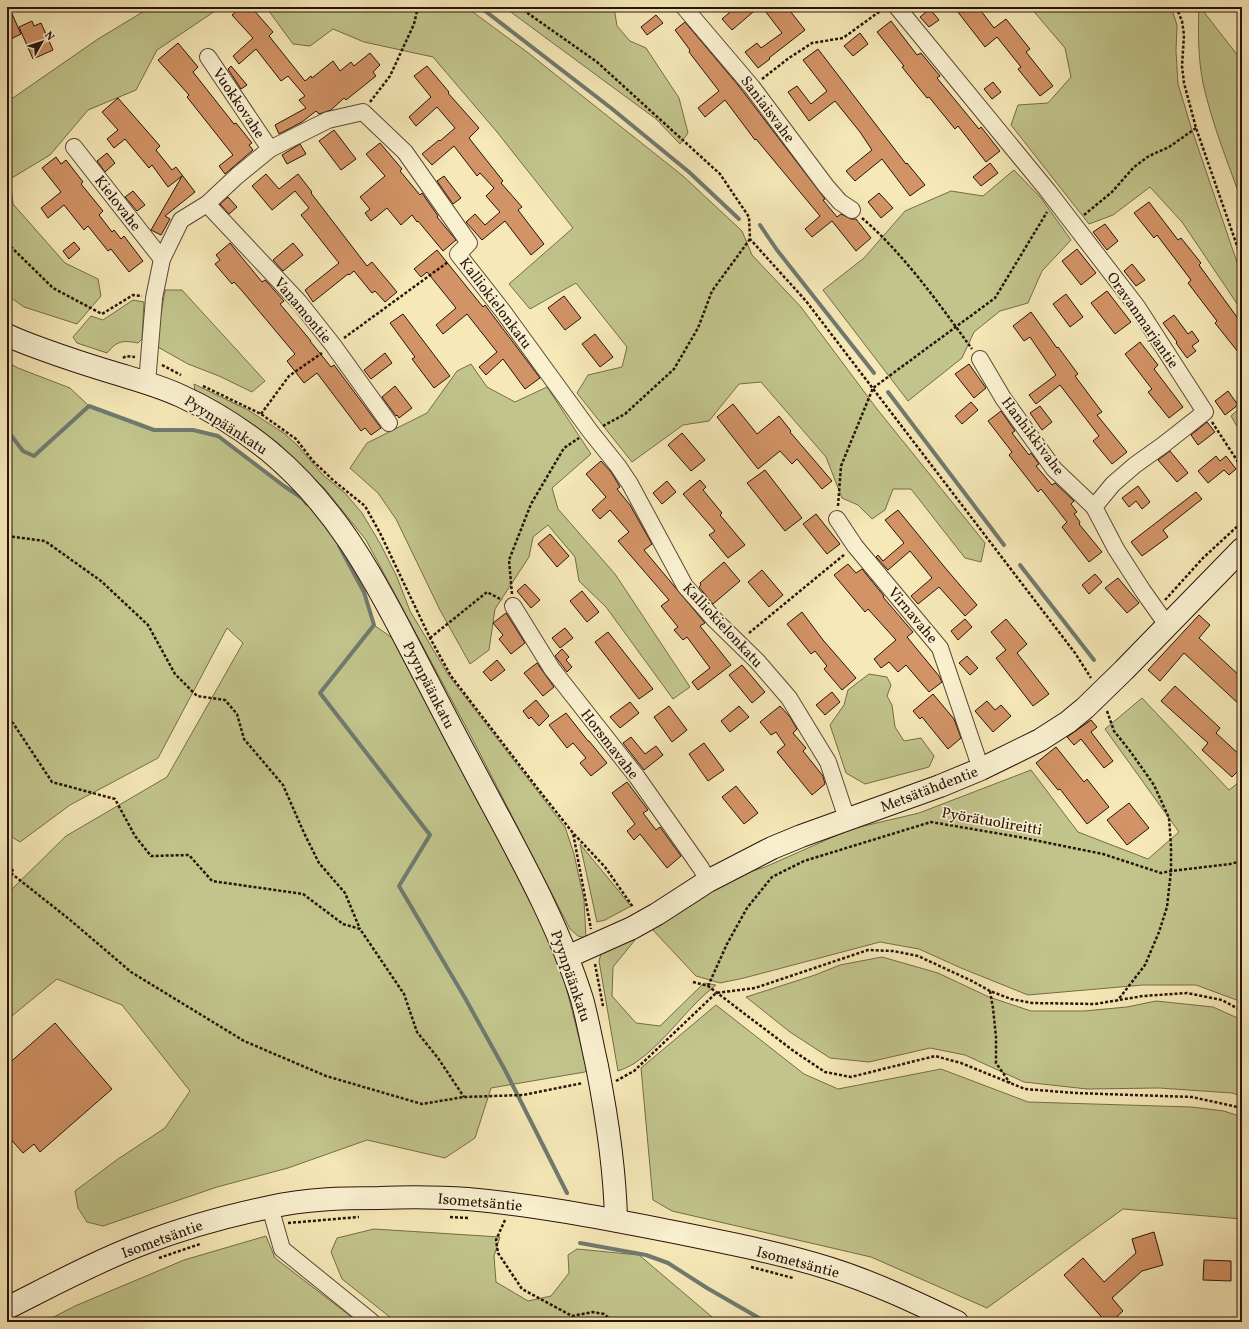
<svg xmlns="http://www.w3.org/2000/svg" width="1249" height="1329" font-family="Vollkorn,serif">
	<rect width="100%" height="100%" fill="#f6e8b7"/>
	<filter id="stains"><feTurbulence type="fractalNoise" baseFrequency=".005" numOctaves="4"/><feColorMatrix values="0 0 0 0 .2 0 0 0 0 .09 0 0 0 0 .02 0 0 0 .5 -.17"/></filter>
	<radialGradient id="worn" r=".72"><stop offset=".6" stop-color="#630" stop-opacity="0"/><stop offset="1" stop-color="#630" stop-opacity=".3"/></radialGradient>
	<g fill="#c1c48b" stroke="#756c4a">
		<path d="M151,7h70l-64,43 -21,40 -48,20 -38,45 -40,24 3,25 52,59 33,16 3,17 -24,28 -53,-17 -17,-12v-193l91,-63z"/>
		<path d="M266,7h88l12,5 8,-5h92l61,45 156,124 59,55 10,24 49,52 76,102 108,134 -4,19 -16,-4 -54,-69h-18l-8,21 -13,9 -14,-14 -16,-7 -16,-41 -65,-75 -22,2 -30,37 -26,4 -51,37 -55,-69 11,-18 34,-8 5,-20 -51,-64 -46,26 -21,-25 64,-56 -76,-96 -64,-75 -69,-15 -31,-13 -23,17 -17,-2z"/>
		<path d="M504,7h110l3,19 13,15 16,7 33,50 9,35 -8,11 -24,-25z"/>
		<path d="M1030,7h141l6,18 -1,26 2,33 13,43 51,150v34l-60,-89 -32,-35 -37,28 -24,9 -78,-99 7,-20 30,-2 23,-26 -6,-29z"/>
		<path d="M1199,7h1l42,54v141c-14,-39 -30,-78 -39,-119 -5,-25 -5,-51 -4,-76z"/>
		<path d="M1014,170l27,28 30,42 -29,31 -14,32 -28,8 -26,21 -12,26 -54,43 -85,-111 41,-32 41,-47 46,-20 32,5z"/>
		<path d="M165,290h17l83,91 -13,11 -33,-16 -31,-12 -32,-18z"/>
		<path d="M133,300l11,2 -2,37 -4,4c-16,-3 -21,-2 -31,10l-30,-10 -4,-6 18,-21 12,4z"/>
		<path d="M7,362l11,6 52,20 19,18 35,14 30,10h39l25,6 66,50 18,12 32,34 11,25 19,35 10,33 21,15 143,274 25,61 24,94 -2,3 -94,16 -16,50 -30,20 -78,-18 -79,28 -71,19 -114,39 -16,-4 -9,-14 -3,-17 43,-32 47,-31 25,-37 -68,-86 -65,-26 -50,41v-126l59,-58 101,-59 76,-134 -16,-15 -69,130 -88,47 -50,37 -13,-8z"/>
		<path d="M471,364l16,23 28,15 32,-15 44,67 -39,34 6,21 57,65 75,113 -17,12 -67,-92 -27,-26 -4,-24 -27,-32 -15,12 -4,20 -34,52 -6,41 -19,14 -30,-54 -44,-91 -18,-26 -28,-25 17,-25 60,-30 30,-42z"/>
		<path d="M194,384l54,26 37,24 13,12 25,29 22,18 17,20 19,32 16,32 13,34 39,65 116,151 9,27 10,46 2,38 -8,-2 -8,-7 -97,-189 -107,-200 -41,-51 -47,-46 -52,-36 -31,-16z"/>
		<path d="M1242,406v29l-11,-19z"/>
		<path d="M869,674l18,3 4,8 -4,11 5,9 3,22 9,14 17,-3 13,18 -5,11 -64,17 -19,-11 -16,-48 14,-20 4,-15z"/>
		<path d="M1142,698l87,92 13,-10v222l-46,-17h-53l-115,10 -67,-27 -42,-19 -39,-7 -136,36 -24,5 -24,-7 -45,-48 76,-49 38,-12 86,-38 68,-16 112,-43 47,62 70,27 31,-27 -74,-103z"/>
		<path d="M580,844l51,62 -26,14 -8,2z"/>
		<path d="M635,940l-22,27 -1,29 24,27 24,3 44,-43 12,2c-30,23 -50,57 -81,78 -5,3 -11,6 -17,8l-19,-110 2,-7 23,-12z"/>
		<path d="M882,957l56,16 51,24 42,14h53l43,-4 29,-6 57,6 29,13v76l-10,-3 -73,-5 -72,1 -63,-7 -59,-27 -35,-7 -61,14 -39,-4 -40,-26 -44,-35 69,-22 25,-10z"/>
		<path d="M716,1005l88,69 34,15 103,-20 87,33 164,5 32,4 18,6v102l-119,-10 -136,99 -116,-51 -199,-46 -19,-11 -12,-132z"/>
		<path d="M374,1229l126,8 -6,19 2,26 32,19 23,-5 18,-23 -1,-18 9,-6 62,6 79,67h-322l-54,-43 -11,-27 6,-14z"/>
		<path d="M266,1236l9,22 83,64h-314l31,-16 109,-46z"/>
	</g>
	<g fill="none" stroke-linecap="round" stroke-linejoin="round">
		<g stroke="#6f7a6f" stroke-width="4">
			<path d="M480,7l131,101 78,64 50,47"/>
			<path d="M760,225l17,25 97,123"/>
			<path d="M888,392l116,153"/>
			<path d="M7,430l16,21 11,5 55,-50 65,24h39l25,6 66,50 18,12 5,6"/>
			<path d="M339,545l6,12 19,35 10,33 -54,68 110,142 -31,51 66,112 40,72 62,123"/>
			<path d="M1020,565l74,95"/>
			<path d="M580,1243l66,12 22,8 39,25 59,34"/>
		</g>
	</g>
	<g fill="#d29366" stroke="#29130a">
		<path d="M7,7h2l12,27 -14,7z"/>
		<path d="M241,7h10l22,25 -4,4 36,45 6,-5 1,2 21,-17 7,10 11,-9 3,4 16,-13 10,12 -7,7 3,4 -30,24 -2,-2 -13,12 -12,4 -3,-3 -14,11 -23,12 -4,-9 31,-17 -7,-8 6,-4 -17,-20 -7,5 -25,-32 -17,15 -6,-8 20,-18 -21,-23z"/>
		<path d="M736,7h23l-27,23 -10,-11z"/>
		<path d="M762,7h25l18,23 -36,28 1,1 -12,9 -13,-16 12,-9 4,5 21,-15z"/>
		<path d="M954,7h24l16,21 12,-9 24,30 -4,3 27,34 -13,10 -22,-27 3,-2 -24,-30 -12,10z"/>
		<path d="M930,9l9,11 -10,7 -9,-10z"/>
		<path d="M656,15l7,8 -16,12 -6,-8z"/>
		<path d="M32,21l2,5 7,-3 12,27 -20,9 -14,-32z"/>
		<path d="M891,21l26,34 4,-2 19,23 -3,2 42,51 2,-2 19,24 -14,11 -28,-36 -3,3 -26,-32 -2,1 -25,-31 2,-1 -27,-34z"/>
		<path d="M685,22l53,63 87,114 -2,1 14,17 4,-3 10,5h5l15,19 -15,13 -24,-30 -20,16 -7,-8 15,-13 -64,-77 -1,1 -30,-40 -20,17 -7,-9 21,-17 -30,-39 1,-2 -15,-20z"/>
		<path d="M860,33l8,11 -15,12 -9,-10z"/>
		<path d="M178,43l20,24 -5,5 41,52 2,-1 16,20 -3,2 4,5 -28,24 -6,-8 14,-11 -46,-58 2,-2 -31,-35z"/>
		<path d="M818,49l88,115 1,-1 18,22 -15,11 -28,-37 -27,22 -9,-10 26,-21 -12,-18 -25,-31 -26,20 -21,-29 9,-6 14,18 16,-13 -24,-31z"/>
		<path d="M231,66l16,19 -6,4 -13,-20z"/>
		<path d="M427,66l22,26 -1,1 31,35 -10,10 34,43 -2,2 21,24 -4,3 26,34 -13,11 -26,-34 -23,19 -16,-18 9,-8 10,11 15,-13 -14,-16 8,-8 -14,-15 -3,3 -23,-30 -22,19 -10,-11 17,-14 1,1 15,-13 -18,-21 -21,19 -7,-9 22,-20 -17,-21z"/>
		<path d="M993,82l8,10 -9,7 -8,-10z"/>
		<path d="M118,98l42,48 -4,4 16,20 4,-3 19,25 -30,24 5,3 -9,16 -10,-5 31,-54 -14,11 -16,-22 -3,3 -24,-29 -11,9 -7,-9 11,-9 -16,-18z"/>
		<path d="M334,130l22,29 -15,11 -22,-29z"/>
		<path d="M380,143l22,26 -2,2 20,24 2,-2 16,23 -1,1 19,23 -13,11 -25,-30 -1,1 -5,-7 -11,10 -14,-17 -16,13 -6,-8 5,-4 -10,-12 25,-21 -19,-22z"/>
		<path d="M300,144l6,10 -19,10 -5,-9z"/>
		<path d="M107,153l8,10 -10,9 -8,-11z"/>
		<path d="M56,157l5,7 5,-4 17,22 -2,2 22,27 -4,4 13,17 2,-2 7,9 3,-3 19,25 -14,11 -18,-23 -3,2 -20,-25 -4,4 -20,-25 -16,13 -7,-10 20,-16 -19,-24z"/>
		<path d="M990,163l8,10 -17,13 -8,-9z"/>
		<path d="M266,174l13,15 19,-15 14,18 -1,1 56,73 5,-4 25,30 -12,10 -10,-11 -3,2 -18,-22 -5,4 -1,-1 -35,28 -8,-12 34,-27 -38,-48 8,-7 -14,-17 -23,19 -20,-24z"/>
		<path d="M444,176l17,22 -8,6 -16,-23z"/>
		<path d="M133,191l12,14 -8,6 -12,-14z"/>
		<path d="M879,193l14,15 -12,10 -13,-16z"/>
		<path d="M228,197l9,10 -8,7 -9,-10z"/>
		<path d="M1149,202l29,38 3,-2 20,25 -2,2 43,59v33l-27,-34 2,-2 -29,-38 3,-3 -34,-45 -3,3 -20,-25z"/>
		<path d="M1105,224l13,17 -11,9 -14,-18z"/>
		<path d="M74,242l6,7 -11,10 -6,-8z"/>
		<path d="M230,243l32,39 3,-2 19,21 -4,3 31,37h-1l21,26 3,-2 47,63 -10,7 -6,-7 -4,3 -44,-58 -13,10 -17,-22 8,-7 -52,-62 -9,-10 -2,2 -17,-20 5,-4 -4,-5z"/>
		<path d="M293,243l10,12 -20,16 -10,-11z"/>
		<path d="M1077,249l19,24 -15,12 -19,-24z"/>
		<path d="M437,250l46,57 2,-2 55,73 -15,11 -22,-30 -17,16 -7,-8 18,-15 -30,-38 -24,20 -7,-9 20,-17 -29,-36 -6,5 -7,-8z"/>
		<path d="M1132,264l13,16 -9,6 -12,-15z"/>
		<path d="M1107,291l24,31 -16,12 -24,-31z"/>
		<path d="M1066,294l17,23 -13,10 -17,-23z"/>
		<path d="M564,296l17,22 -16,12 -17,-22z"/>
		<path d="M1031,312l26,36 1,-1 20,27 -3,2 27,36 -5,3 30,37 -15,12 -19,-23 6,-5 -39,-51 -24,19 -7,-9 27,-20 -26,-38 -6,4 -11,-15z"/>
		<path d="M403,314l47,62 -16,12 -22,-29 3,-2 -25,-34z"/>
		<path d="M1174,315l14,19 4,-3 7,10 -7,5 4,5 -9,7 -11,-15 1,-1 -14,-19z"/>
		<path d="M595,334l18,23 -13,10 -18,-23z"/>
		<path d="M1140,342l18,23 -4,4 29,38 -14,11 -21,-26 4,-3 -27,-35z"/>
		<path d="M385,353l7,10 -21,16 -7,-9z"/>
		<path d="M969,364l17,24 -12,10 -19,-24z"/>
		<path d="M395,386l17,22 -13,10 -2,-3 -1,1 -14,-19z"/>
		<path d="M1228,391l10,14 -13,10 -10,-14z"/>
		<path d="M971,402l7,8 -16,14 -7,-8z"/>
		<path d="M733,404l24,30 22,-18 12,15 -1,1 42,49 -10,8 -25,-30 -5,5 -12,-13 -22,18 -41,-52z"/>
		<path d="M1040,406l12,16 -10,8 -12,-17z"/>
		<path d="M1001,411l14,20 -3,2 17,22 2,-2 8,11 -3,2 16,19 3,-2 19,18 -3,3 6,8 -3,2 6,8 -1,2 23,28 -13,10 -27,-35 5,-5 -26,-33 -3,3 -29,-37 3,-3 -24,-31z"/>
		<path d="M1207,422l8,10 -17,13 -7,-10z"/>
		<path d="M682,433l23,27 -14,11 -23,-26z"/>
		<path d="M1170,451l18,22 -11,9 -19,-22z"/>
		<path d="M1216,456l4,5 6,-5 10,13 -7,6 -5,-5 -16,13 -10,-12z"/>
		<path d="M601,461l10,11 9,15 -3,2 13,16 22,39 -8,6 61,73 -5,3 31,39 -33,25 -6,-8 18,-14 -23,-31 -4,3 -9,-10 4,-3 -17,-21 8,-6 -51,-59 11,-9 -19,-22 -10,9 -8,-9 14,-13 -20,-23z"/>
		<path d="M765,470l37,48 -17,13 -38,-48z"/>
		<path d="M700,480l6,7 -3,3 19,23 -2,2 25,30 -17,13 -19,-23 6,-4 -32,-37z"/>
		<path d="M667,481l9,11 -14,12 -9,-11z"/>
		<path d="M1138,486l12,16 -8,7 -6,-8 -7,6 -7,-9z"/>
		<path d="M1196,492l6,7 -39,31 5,7 -26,19 -11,-14z"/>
		<path d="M898,510l49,60 30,35 -12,11 -26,-29 -21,17 -7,-8 21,-18 -22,-27 -22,19 -12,-13 2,-2 5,6 21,-18 -19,-23z"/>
		<path d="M816,514l24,30 -13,10 -24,-30z"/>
		<path d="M550,534l19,22 -12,11 -19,-23z"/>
		<path d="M724,562l16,19 -27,23 -14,-17 2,-2 -1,-2z"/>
		<path d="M848,564l8,9 6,-4 22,27 -1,1 30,35 -6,5 32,39 3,6 -13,10 -23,-27 -8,7 -9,-10 -8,6 -7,-9 22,-19 -28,-31 -3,3 -31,-37z"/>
		<path d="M762,570l21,25 -14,12 -21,-25z"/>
		<path d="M1095,574l7,8 -13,12 -7,-9z"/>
		<path d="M1118,578l21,25 -12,10 -22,-25z"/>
		<path d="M525,584l15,16 -9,8 -14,-17z"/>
		<path d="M582,591l17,21 -12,10 -17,-21z"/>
		<path d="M802,612l21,28 33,38 -14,12 -18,-21 3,-3 -12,-15 -4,3 -24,-30z"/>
		<path d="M506,613l19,30 -14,11 -12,-15 4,-4 -10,-12z"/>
		<path d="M1199,615l11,10 -11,13 43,40v29l-58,-54 -24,28 -12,-11z"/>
		<path d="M965,619l7,8 -14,13 -7,-9z"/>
		<path d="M1006,619l21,25 -10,9 32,41 -16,12 -37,-48 10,-8 -15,-18z"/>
		<path d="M565,628l8,10 -13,10 -8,-10z"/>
		<path d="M608,632l45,57 -14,10 -44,-57z"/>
		<path d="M562,649l7,8 -3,3 6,7 -5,5 -12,-16z"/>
		<path d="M967,656l11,12 -8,7 -11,-12z"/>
		<path d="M497,660l8,10 -14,11 -8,-9z"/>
		<path d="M537,663l17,24 -11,9 -19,-23z"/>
		<path d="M742,665l23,27 -13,11 -23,-28z"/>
		<path d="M1175,686l45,42 -4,5 26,24v10l-10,10 -30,-27 6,-7 -47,-42z"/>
		<path d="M832,692l8,10 -15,13 -9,-10z"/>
		<path d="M933,694l21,25 7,19 -13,11 -26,-32 -2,2 -7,-8z"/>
		<path d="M536,700l13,16 -10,10 -8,-9 -2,2 -6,-8z"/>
		<path d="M987,701l8,9 6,-5 10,11 -18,16 -18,-21z"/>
		<path d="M630,702l9,11 -19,15 -10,-11z"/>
		<path d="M669,706l18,24 -15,12 -18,-25z"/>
		<path d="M739,706l10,11 -19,15 -9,-11z"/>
		<path d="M780,706l10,11 7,12 -4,4 13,15 -3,3 20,25 2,8 -13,11 -35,-43 8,-7 -9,-13 -5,3 -11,-13z"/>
		<path d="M566,713l22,28h1l18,22 -16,13 -11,-13 6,-5 -13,-15 -6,5 -18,-23z"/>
		<path d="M1091,720l6,7 -6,5 22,29 -9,7 -23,-29 -7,6 -7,-8z"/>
		<path d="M631,737l14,17 11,-8 7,9 -19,15 -21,-27z"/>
		<path d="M704,743l20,27 -16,11 -19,-27z"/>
		<path d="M1056,747l28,35 3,-3 22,28 -22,17 -27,-35 -2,1 -22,-27z"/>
		<path d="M627,782l21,28 -5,3 13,17 4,-3 21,29 -14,12 -27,-34 -6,6 -7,-9 8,-7 -23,-31z"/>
		<path d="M736,786l22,27 -14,11 -22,-27z"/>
		<path d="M1129,803l20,25 -22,17 -20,-25z"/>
		<path d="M55,1023l57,66 -72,63 -6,-8 -11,9 -16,-18v-70z"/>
		<path d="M1154,1232l9,33 -21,6 -30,27 11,13 -12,11h-5l-42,-47 19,-17 21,24 32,-29 -4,-14z"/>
		<path d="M1204,1260l27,1v20l-28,-1z"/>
	</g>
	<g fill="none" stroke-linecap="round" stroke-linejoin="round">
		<defs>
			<g id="street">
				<path d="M684,7l68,80 74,99 14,16 12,8"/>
				<path d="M897,7l151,184 90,117 67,104 -42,33 -28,20 -22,19 -19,23 22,42 27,42 24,34"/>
				<path d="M208,57l62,92"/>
				<path d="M74,147l88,112"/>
				<path d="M207,204l92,98 34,43 56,78"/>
				<path d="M980,359l23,39 51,71 40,38"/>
				<path d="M147,383l7,-85 8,-39 19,-39 26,-16 30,-28 33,-27 58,-29 35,-8 42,40 64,91 -11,11 44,56 88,121 28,35 12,18 55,102 29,33 43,42 32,37 39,64 19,57"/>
				<path d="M837,519l18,27 85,102 41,121"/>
				<path d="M513,606l39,63 85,108 64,91 7,13"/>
				<path d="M270,1207l12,42 90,73"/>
			</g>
			<g id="secondary">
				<path d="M7,335c10,5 21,9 32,13 27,10 55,19 82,27 20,6 41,12 60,21 31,14 62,34 88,55 65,54 102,121 140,195 20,38 39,76 59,113 40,77 88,157 114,240 6,22 10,45 15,67 10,51 18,102 19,154"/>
				<path d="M567,957l65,-29 25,-14 51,-33 64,-33 29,-12 139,-50 41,-17 59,-29 28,-18 17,-14 39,-38 118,-121"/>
				<path d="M7,1308c44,-22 88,-46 135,-64 41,-16 85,-28 128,-37 36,-8 72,-9 109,-9 29,-1 59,-1 89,1 68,6 134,19 201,32 53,11 108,21 159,37 45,14 87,34 129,54"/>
			</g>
		</defs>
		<use href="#street" stroke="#5c4835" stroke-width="18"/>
		<use href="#secondary" stroke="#29130a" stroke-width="24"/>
		<g stroke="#29130a" stroke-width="2.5" stroke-dasharray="3 2" stroke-linecap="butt">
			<path d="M519,7l78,55 123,112 29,43 1,22 56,62 269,352 16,25"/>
			<path d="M1176,7l6,14 2,14 -2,31 2,17 12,45 46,132"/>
			<path d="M762,79l27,-21 23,-15 31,-5 40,-29"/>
			<path d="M370,102l20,-26 24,-52 4,-17"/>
			<path d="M1084,215l28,-23 22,-25 15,-11 20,-9 27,-19"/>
			<path d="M862,218c42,36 78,87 110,131"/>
			<path d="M7,243l46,45 49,26 31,-19 9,1"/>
			<path d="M344,338l104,-76"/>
			<path d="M123,358l3,-2 9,1"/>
			<path d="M162,365l19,10"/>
			<path d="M203,386l58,28 35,25 17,22 21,20 31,25 15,27 50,105 21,38 87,113 35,44 18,96"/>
			<path d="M261,414l28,-38 33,-23"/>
			<path d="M1212,422l30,46"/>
			<path d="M603,426l22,-12 49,-45 24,-41 14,-37 38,-52"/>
			<path d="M838,506l3,-40 32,-78 122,-90 52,-86"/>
			<path d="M7,536l38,5 56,40 47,44 27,49 22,22 28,4 12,14 7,25 39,46 21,48 15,30 26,30 15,36"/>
			<path d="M512,594l-3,-34 22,-56 33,-56 15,-10"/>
			<path d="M1165,600l38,-42 39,-36"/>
			<path d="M749,633l96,-79"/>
			<path d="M430,638l57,-46 15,8"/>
			<path d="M1107,711l7,20 16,20 24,34 15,33 2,28v25l-4,36 -8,25 -14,33 -27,35"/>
			<path d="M7,720l6,3 39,59 63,17 20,37 16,20 38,-1 23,26 91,13 40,30 17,5 44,65 13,38 21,26 26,39"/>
			<path d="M574,834l31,33 28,40"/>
			<path d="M7,860l7,13"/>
			<path d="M7,870l62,49 62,53 113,69 82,35 96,28 42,-7 59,-2 60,-12"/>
			<path d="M595,964l8,42"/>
			<path d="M693,982l15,4 87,66 30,20 26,5 84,-21 26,7 64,26 50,4 117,4 50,11"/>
			<path d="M708,986l19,-42 20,-36 25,-31 32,-16 127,-39 88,15 84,17 58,19 10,-2 59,-7 12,-3"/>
			<path d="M990,991l3,17 3,29v26l14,20"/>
			<path d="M616,1081l18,-10 82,-78 39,-5 113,-38 25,1 25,5 54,25 18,10 21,8 21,4 63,1 48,-8 44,-3 35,7 20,11"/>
			<path d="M450,1217l19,1"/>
			<path d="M505,1220l-9,20 2,13 24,36 50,27 21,-4 11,2 9,8"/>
			<path d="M288,1223l71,-6"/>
			<path d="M159,1258l41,-14"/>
			<path d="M751,1267l42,11"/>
		</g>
		<use href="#street" stroke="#f9f0d0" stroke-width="16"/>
		<use href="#secondary" stroke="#f9f0d0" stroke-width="22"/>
	</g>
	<g text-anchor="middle" stroke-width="3.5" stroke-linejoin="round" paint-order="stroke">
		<g font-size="15" fill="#29130a" stroke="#f9f0d0">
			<text transform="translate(239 103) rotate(56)" y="5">Vuokkovahe</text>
			<text transform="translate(768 109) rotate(53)" y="5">Saniaisvahe</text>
			<text transform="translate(118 203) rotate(52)" y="5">Kielovahe</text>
			<text transform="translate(496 303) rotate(53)" y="5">Kalliokielonkatu</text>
			<text transform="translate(303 310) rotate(50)" y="5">Vanamontie</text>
			<text transform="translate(1143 320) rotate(55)" y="5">Oravanmarjantie</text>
			<text transform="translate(226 425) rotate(33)" y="5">Pyynpäänkatu</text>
			<text transform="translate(1033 436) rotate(53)" y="5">Hanhikkivahe</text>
			<text transform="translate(913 615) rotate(50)" y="5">Virnavahe</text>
			<text transform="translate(723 625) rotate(47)" y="5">Kalliokielonkatu</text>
			<text transform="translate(429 685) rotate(63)" y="5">Pyynpäänkatu</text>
			<text transform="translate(610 744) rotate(52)" y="5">Horsmavahe</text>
			<text transform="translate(929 789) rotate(-21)" y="5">Metsätähdentie</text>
			<text transform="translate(992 821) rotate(10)" y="5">Pyörätuolireitti</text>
			<text transform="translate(571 976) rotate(71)" y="5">Pyynpäänkatu</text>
			<text transform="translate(480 1202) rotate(5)" y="5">Isometsäntie</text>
			<text transform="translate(162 1239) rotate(-20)" y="5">Isometsäntie</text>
			<text transform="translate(798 1262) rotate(15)" y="5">Isometsäntie</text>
		</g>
	</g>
	<rect width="1249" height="1329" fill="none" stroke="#f6e8b7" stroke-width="24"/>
	<rect x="8" y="8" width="1233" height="1313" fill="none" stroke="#29130a" stroke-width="2"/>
	<rect x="12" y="12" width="1225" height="1305" fill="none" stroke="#29130a"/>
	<g transform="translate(42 42) rotate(51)" stroke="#f9f0d0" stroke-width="3" paint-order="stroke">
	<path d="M0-3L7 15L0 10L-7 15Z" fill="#29130a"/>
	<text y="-6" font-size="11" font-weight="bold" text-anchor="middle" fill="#29130a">N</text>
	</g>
	<rect width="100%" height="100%" filter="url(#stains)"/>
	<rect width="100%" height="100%" fill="url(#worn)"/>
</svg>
